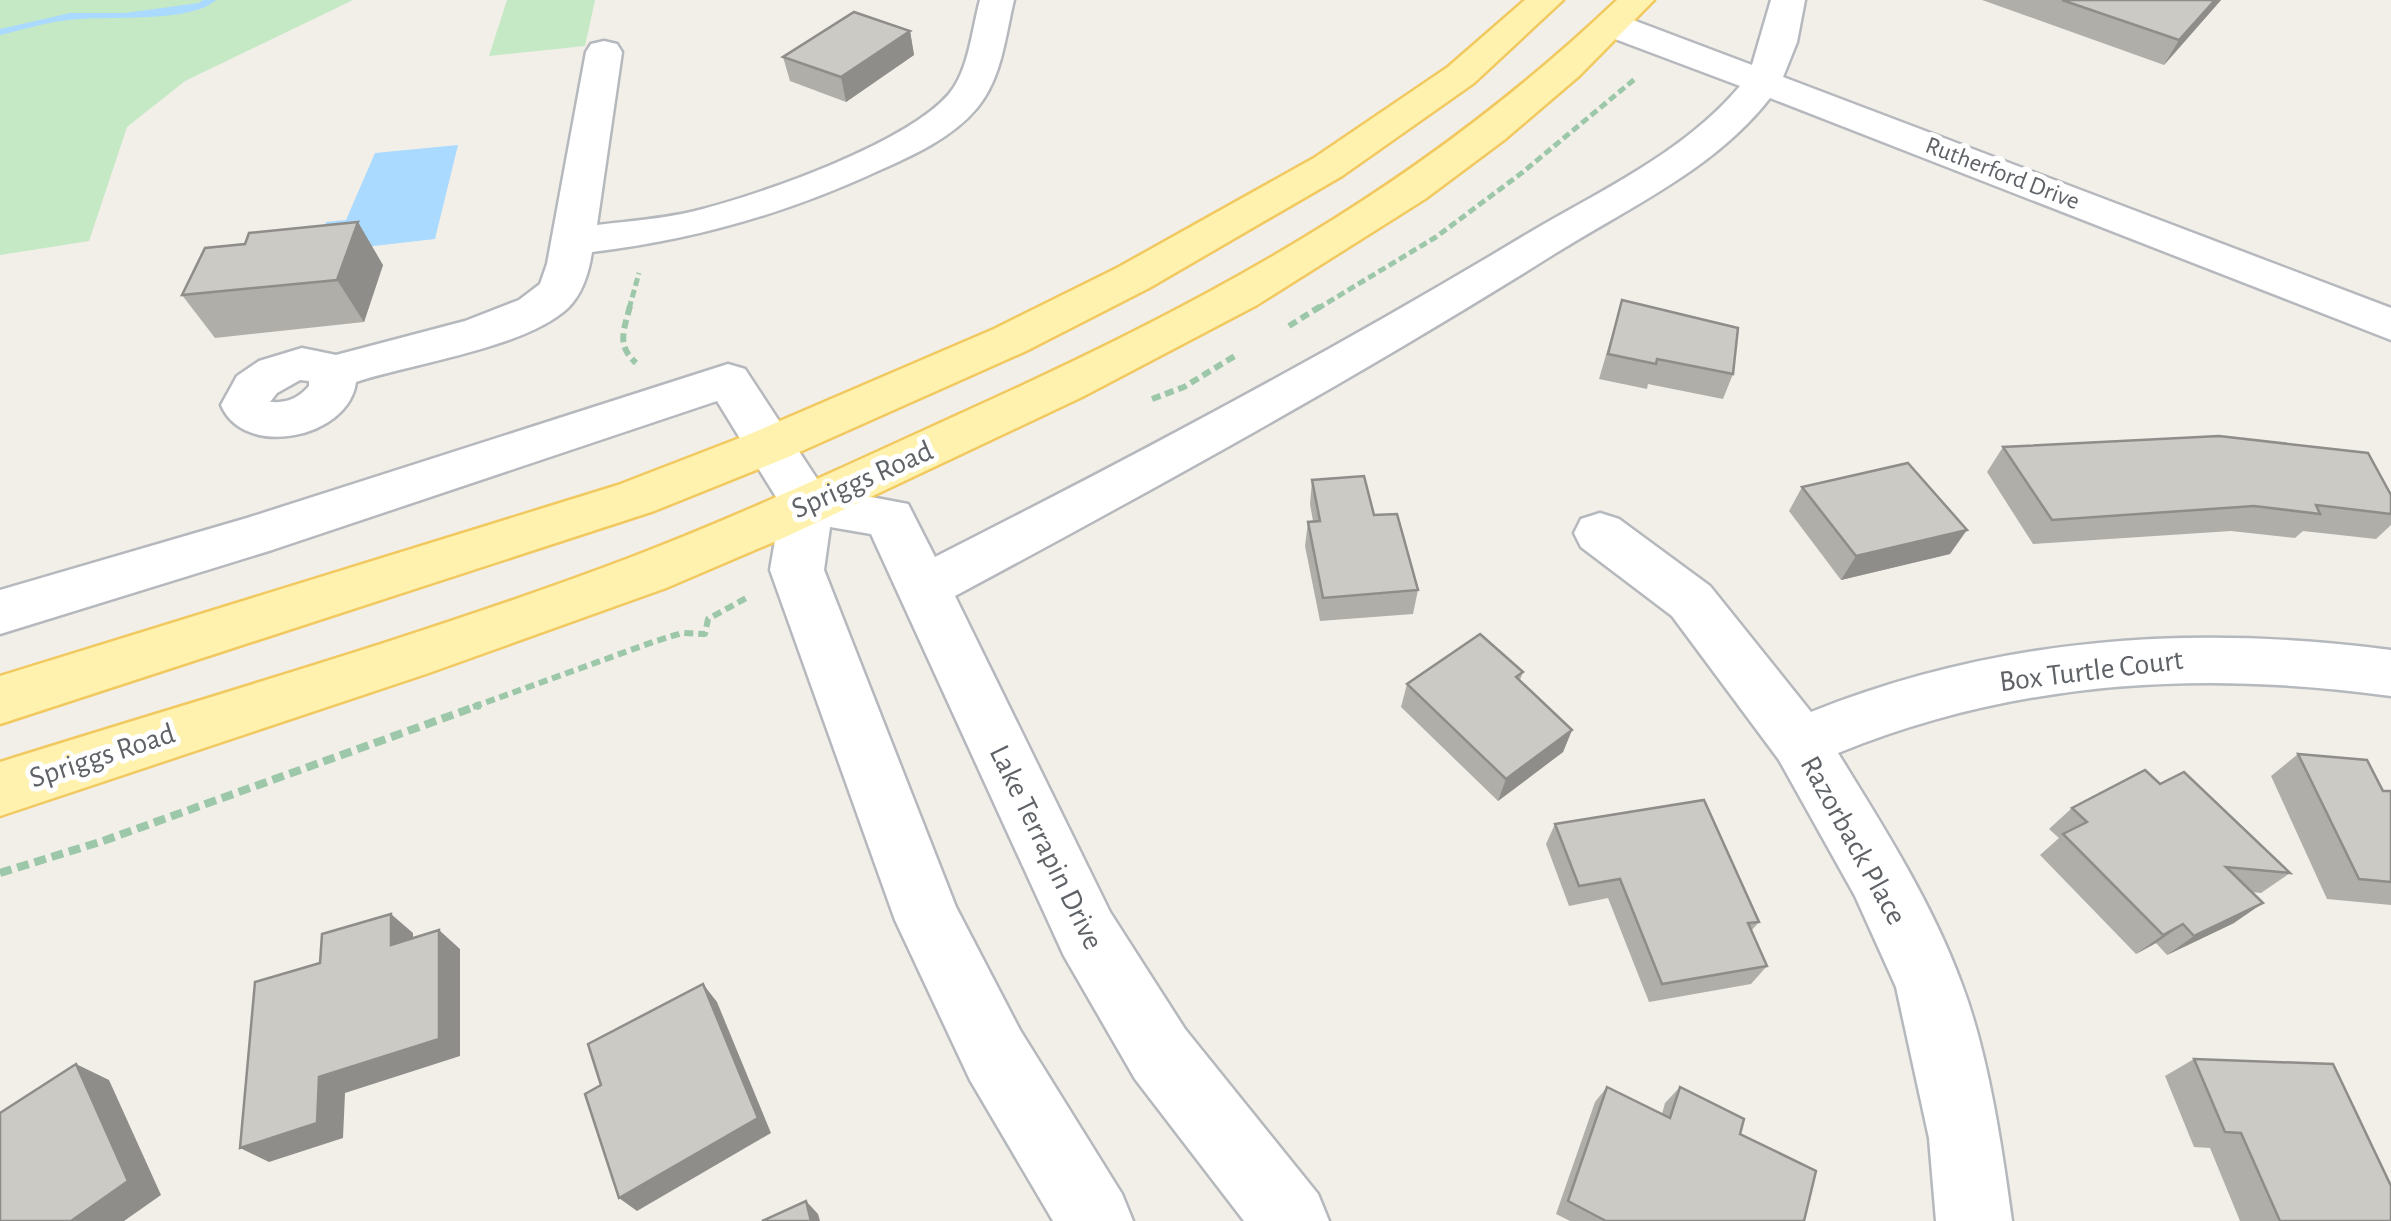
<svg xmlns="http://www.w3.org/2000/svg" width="2391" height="1221" font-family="'Alegreya Sans',sans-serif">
	<rect width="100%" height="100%" fill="#f1efe8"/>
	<g fill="#c5e8c5">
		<path d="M0,0h353l-168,81 -58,46 -38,114 -89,14z"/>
		<path d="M507,0h88l-10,46 -96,10z"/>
	</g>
	<path fill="#aadaff" d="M458,145l-23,94 -123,14 14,-31 20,-2 29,-67z"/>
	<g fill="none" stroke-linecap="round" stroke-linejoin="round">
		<path fill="#aadaff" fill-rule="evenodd" d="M203,0h13c-26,24 -111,15 -147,20 -23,2 -46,10 -69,15v-6l70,-16h55l74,-10z"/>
		<defs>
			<g id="minor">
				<path d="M980,0h34c-9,37 -12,78 -37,108 -24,29 -63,47 -97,62 -92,43 -186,70 -288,82 -3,20 -9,41 -24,56 -43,40 -154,55 -212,74 -7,56 -112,78 -135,23l16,-29 22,-15 43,-13 34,7 129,-34 54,-21 21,-16 7,-20 39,-212 5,-8 13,-3 13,3 5,8 -25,173c32,-4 66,-6 98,-14 65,-16 211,-67 254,-117 20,-24 23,-65 31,-94zM300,380l9,1v5c-11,13 -23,17 -39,16l7,-9z"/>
				<path d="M1771,0h34l-8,42 -14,35 608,231v32l-621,-242c-54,70 -140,109 -214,155 -196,123 -398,234 -601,343l155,316 75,117 133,165 11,27h-85l-109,-142 -71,-123 -193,-422 -41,-7 -6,43 132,337 64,123 102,164 11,27h-80l-83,-141 -75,-160 -125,-350 11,-65 -64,-104 -445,149 -272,84v-44l247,-72 481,-154 17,5 78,119 85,16 27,53c199,-101 396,-205 587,-320 75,-45 161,-83 218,-151l-141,-53 -5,-8 5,-8 13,-3 13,3 127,48z"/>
				<path d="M1600,513l19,6 91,67 101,126c188,-75 381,-88 580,-62v46c-189,-26 -374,-16 -553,57 45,73 93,148 123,229 27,70 41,164 51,239h-76l-7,-83 -33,-151 -41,-91 -76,-136 -107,-144 -91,-69 -7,-14 7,-14z"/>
			</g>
			<g id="major">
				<path d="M1525,0h38l-89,83 -132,93 -193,112 -123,63 -240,107 -132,53 -654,213v-48l618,-191 132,-51 244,-105 123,-61 197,-110 134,-91z"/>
				<path d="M1617,0h37l-75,76 -75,64 -79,59 -168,106 -175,92 -292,138 -124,53 -240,86 -426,142v-54c210,-66 423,-126 629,-204 110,-42 217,-92 324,-141 251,-113 463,-226 664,-417z"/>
			</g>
		</defs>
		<use href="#minor" stroke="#b5b8bc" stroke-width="5"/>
		<use href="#major" stroke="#f2c960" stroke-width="5"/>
		<g stroke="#9cc7a9" stroke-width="5" stroke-dasharray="8 4" stroke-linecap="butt">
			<path d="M629,309l10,-36"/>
			<path d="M1317,309l119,-72 87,-65 113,-94"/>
		</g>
		<g stroke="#9cc7a9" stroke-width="6" stroke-dasharray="9 5" stroke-linecap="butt">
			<path d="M630,306c-6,24 -14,39 6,57"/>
			<path d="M1289,326l32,-20"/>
			<path d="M1152,399l32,-12 54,-33"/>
			<path d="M473,707l180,-65 29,-9 23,1 3,-15 42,-23"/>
		</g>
		<path stroke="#9cc7a9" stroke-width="8" stroke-dasharray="12 6" stroke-linecap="butt" d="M0,873l103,-32 377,-136"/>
		<use href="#minor" fill="#fff" fill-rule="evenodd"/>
		<use href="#major" fill="#fff2af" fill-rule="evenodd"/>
	</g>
	<g fill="#afaea9">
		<path d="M1982,0h239l-57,65z"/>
		<path d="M910,31l4,24 -68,47 -56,-21 -7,-24z"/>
		<path d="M383,265l-19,57 -149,16 -33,-43z"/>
		<path d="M1622,300l111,74 -10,25 -75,-15 -1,5 -48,-10z"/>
		<path d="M2003,447l388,67v11l-15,14 -73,-8 -8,7 -64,-7 -198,13 -46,-72z"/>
		<path d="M1312,480l62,35 44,75 -5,24 -93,7 -15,-75 3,-24 5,-1 -3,-17z"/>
		<path d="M1802,487l148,67 -109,26 -52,-69z"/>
		<path d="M1523,672l-3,8 52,50 -9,22 -65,49 -97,-94 6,-23z"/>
		<path d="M2298,754l85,37h8v114l-64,-6 -56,-123z"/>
		<path d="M2160,784l130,89 -29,20 -9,-1 -18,31 -67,32 -11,-12 -20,11 -96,-99 19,-17 -10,-9 23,-21z"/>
		<path d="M1555,824l204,98 -8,9 16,35 -16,18 -102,18 -41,-104 -39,8 -23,-62z"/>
		<path d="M2194,1059l197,162h-151l-30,-73 -16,-1 -29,-71z"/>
		<path d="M1607,1087l55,27 3,-11 15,-16 60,47 64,87h-234l-14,-7 39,-112z"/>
	</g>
	<g fill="#8f8d8a">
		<path d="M2215,0h6l-57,65 15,-25z"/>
		<path d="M910,31l4,24 -68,47 -5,-25z"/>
		<path d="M358,222l25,43 -19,57 -27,-42z"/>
		<path d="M1967,530l-17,24 -109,26 15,-24z"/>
		<path d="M1572,730l-9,22 -65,49 8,-22z"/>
		<path d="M2263,903l-29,20 -67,32 27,-19z"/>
		<path d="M391,914l22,19v31l-22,-19z"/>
		<path d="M2183,924l-27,19 -20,11 27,-19z"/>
		<path d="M439,930l21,19v107l-115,37 -2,45 -74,24 -29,-14 79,-71z"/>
		<path d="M703,984l14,18 54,131 -134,78 -18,-13z"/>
		<path d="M76,1064l33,16 52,115 -37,26h-53z"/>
		<path d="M806,1201l12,13 2,7h-9z"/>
	</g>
	<g fill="#cccac5" stroke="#8f8d8a" stroke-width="2.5">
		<path d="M2062,0h153l-36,40z"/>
		<path d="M854,12l56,19 -69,46 -58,-20z"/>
		<path d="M358,222l-21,58 -155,15 23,-47 40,-4 4,-11z"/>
		<path d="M1622,300l116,28 -5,46 -76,-15 -1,5 -48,-10z"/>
		<path d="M2219,436l149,17 23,42v19l-75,-9 4,9 -66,-8 -202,14 -49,-73z"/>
		<path d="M1908,463l59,67 -111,26 -54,-69z"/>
		<path d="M1364,476l10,39 23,-1 21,76 -95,8 -15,-76 12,-1 -8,-41z"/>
		<path d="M1480,634l43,38 -7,5 56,53 -66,49 -99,-95z"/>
		<path d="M2298,754l69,6 16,31h8v91l-32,-3z"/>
		<path d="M2145,770l15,14 24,-12 106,101 -64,-6 37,36 -69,33 -11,-12 -20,11 -100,-101 24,-12 -15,-14z"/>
		<path d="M1704,800l55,122 -11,1 19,43 -105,18 -42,-105 -41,7 -24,-62z"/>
		<path d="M391,914v31l48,-15v109l-120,38 -2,46 -77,25 15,-166 65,-19 2,-29z"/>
		<path d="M703,984l55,134 -139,80 -34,-104 16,-9 -13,-41z"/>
		<path d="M2194,1059l139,5 58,122v35h-111l-39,-88 -16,-1z"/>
		<path d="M76,1064l52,117 -57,40h-71v-108z"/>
		<path d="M1607,1087l63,31 10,-31 64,32 -4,15 76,37 -12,50h-198l-38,-20z"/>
		<path d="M806,1201l5,20h-49z"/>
	</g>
	<g text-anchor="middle" stroke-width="10" stroke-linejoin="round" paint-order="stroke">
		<g font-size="25" fill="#5f6368" stroke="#fff">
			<text transform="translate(2003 172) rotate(21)" y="9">Rutherford Drive</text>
		</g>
		<g font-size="30" fill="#5f6368" stroke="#fff">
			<text transform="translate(862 479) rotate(-24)" y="10">Spriggs Road</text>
			<text transform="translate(2091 670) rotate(-7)" y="10">Box Turtle Court</text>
			<text transform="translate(102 755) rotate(-18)" y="10">Spriggs Road</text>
			<text transform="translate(1854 840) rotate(61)" y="10">Razorback Place</text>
			<text transform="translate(1047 847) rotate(64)" y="10">Lake Terrapin Drive</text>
		</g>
	</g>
</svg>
